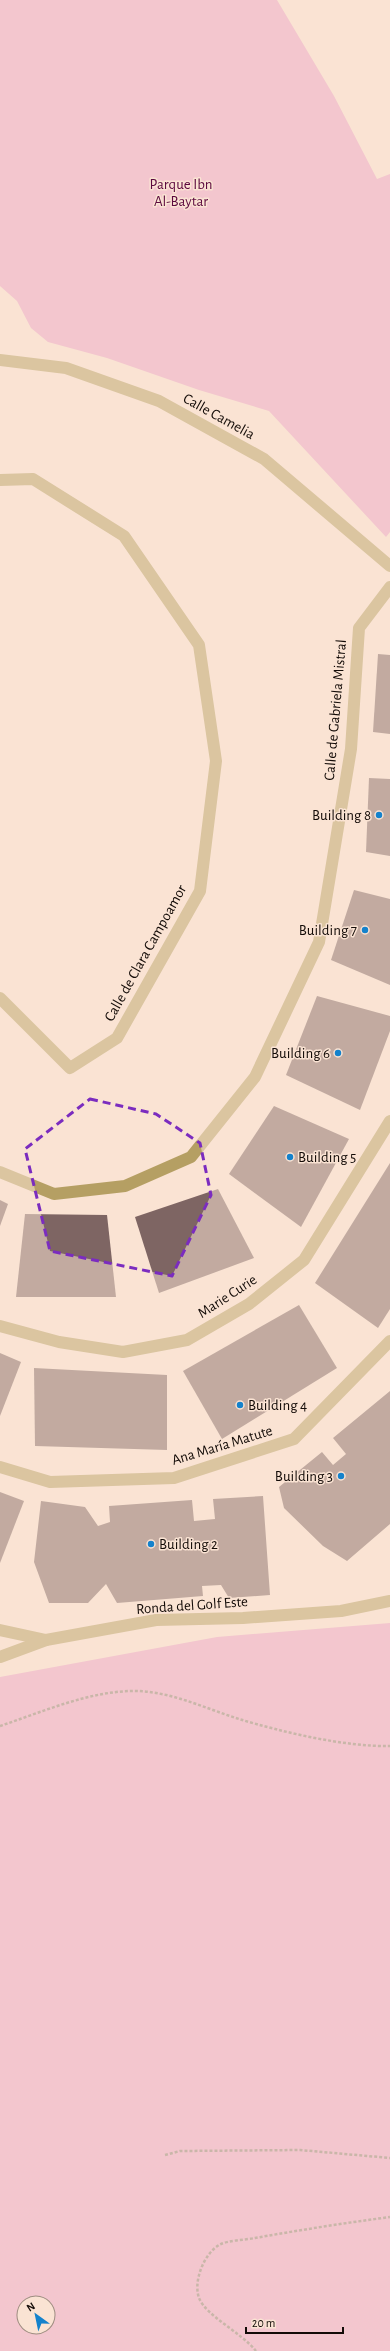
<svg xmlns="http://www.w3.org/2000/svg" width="390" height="2351" font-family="'Alegreya Sans',sans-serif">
	<rect width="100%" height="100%" fill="#fae3d3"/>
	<g fill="#eaa3c7" fill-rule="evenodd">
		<path d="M0,0h277l57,96 43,83 13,-5v358l-4,5 -117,-126 -70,-21 -92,-32 -59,-16 -17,-14 -14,-27 -17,-15z"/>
		<path d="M390,1623v728h-390v-674l217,-40zM24,2303h24v24h-24z"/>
	</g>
	<g fill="#7e6563">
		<path d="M378,654l12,1v79l-17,-2z"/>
		<path d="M369,778l21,1v77l-24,-4z"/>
		<path d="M354,890l36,9v86l-59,-25z"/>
		<path d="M317,996l73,20v15l-30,79 -74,-35z"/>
		<path d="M274,1106l75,33 -48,88 -72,-53z"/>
		<path d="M390,1163v146l-12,19 -63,-45z"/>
		<path d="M218,1189l36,69 -95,35 -24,-76z"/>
		<path d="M0,1200l8,4 -8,22z"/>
		<path d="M25,1214l82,1 9,82h-100z"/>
		<path d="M299,1305l38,63 -115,71 -39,-68z"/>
		<path d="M0,1353l21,9 -21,54z"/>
		<path d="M34,1368l133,7v75l-132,-4z"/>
		<path d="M390,1391v133l-43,37 -24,-15 -39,-38 -5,-21 43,-35 11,13 13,-11 -13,-16z"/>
		<path d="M0,1492l24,9 -24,62z"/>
		<path d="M263,1496l7,99 -41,3 -8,-13 -19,1 1,10 -86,7 -11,-19 -18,19h-39l-15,-41 7,-61 44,6 13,19 12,-4 -1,-16 83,-6 2,21 21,-2 -2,-20z"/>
	</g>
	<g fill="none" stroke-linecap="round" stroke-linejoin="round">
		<g stroke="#8f7f75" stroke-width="2.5" stroke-dasharray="3 2" stroke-linecap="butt">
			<path d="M0,1726c42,-14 87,-34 131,-35 37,-1 73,17 108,28 43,13 106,28 151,27"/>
			<path d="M165,2155l15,-4 120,-1 90,8"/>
			<path d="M256,2351c-14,-18 -50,-35 -57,-53 -6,-17 5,-44 20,-53 9,-5 26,-5 36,-7 45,-8 90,-15 135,-21"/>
		</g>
		<g stroke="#b59f63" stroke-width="12">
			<path d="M0,360l66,8 93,33 105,58 126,107"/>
			<path d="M0,480l33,-1 91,57 75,109 17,116 -16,130 -83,147 -47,30 -70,-70"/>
			<path d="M0,1172l54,22 71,-8 66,-29 64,-80 64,-135 32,-193 8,-121 31,-41"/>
			<path d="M0,1326l59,16 64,10 64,-12 62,-36 55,-44 86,-139"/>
			<path d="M0,1467l50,15 124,-4 120,-39 96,-98"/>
			<path d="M0,1630l46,10"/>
			<path d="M0,1657l46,-17 110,-20 87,-2 98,-7 49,-10"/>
		</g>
	</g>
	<path d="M0 0H390V2351H0ZM90,1099l66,15 44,29 11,52 -39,81 -122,-25 -25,-102z" fill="#fae3d3" fill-opacity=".55" fill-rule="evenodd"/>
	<path fill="none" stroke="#7b2cbf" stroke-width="3" stroke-dasharray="8 5" stroke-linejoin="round" d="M90,1099l66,15 44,29 11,52 -39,81 -122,-25 -25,-102z"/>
	<g fill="#1482cc" stroke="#fae3d3" stroke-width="1.5">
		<circle cx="379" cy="815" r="4"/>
		<circle cx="365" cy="930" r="4"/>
		<circle cx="338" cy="1053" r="4"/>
		<circle cx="290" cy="1157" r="4"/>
		<circle cx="240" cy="1405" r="4"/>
		<circle cx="341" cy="1476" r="4"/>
		<circle cx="151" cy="1544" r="4"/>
	</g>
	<g text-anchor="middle" stroke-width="3" stroke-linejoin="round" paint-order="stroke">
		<g font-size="15" fill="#5c093e" stroke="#fae3d3">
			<text x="181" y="189">Parque Ibn<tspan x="181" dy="17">Al-Baytar</tspan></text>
		</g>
		<g font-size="15" fill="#130b07" stroke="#fae3d3">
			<text transform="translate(219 416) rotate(29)" y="5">Calle Camelia</text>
			<text transform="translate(335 710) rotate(-85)" y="5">Calle de Gabriela Mistral</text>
			<text transform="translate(145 953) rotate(-61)" y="5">Calle de Clara Campoamor</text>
			<text transform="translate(227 1296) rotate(-33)" y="5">Marie Curie</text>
			<text transform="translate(222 1445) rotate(-17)" y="5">Ana María Matute</text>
			<text transform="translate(192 1605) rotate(-4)" y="5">Ronda del Golf Este</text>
		</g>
		<g font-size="15" fill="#130b07" stroke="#fae3d3" text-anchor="end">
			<text x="371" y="820">Building 8</text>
			<text x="357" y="935">Building 7</text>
			<text x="330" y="1058">Building 6</text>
			<text x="298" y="1162" text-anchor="start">Building 5</text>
			<text x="248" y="1410" text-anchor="start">Building 4</text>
			<text x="333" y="1481">Building 3</text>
			<text x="159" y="1549" text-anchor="start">Building 2</text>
		</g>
	</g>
	<g transform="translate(36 2315) rotate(327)"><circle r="19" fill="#fae3d3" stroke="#9e8d81"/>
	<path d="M0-3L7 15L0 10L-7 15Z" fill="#1482cc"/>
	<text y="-6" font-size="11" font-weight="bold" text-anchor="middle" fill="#130b07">N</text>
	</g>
	<path d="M246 2327v6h97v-6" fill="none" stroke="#130b07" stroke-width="2"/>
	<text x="252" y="2327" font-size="12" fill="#130b07" stroke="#fae3d3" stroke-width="3" paint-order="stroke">20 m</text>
</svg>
